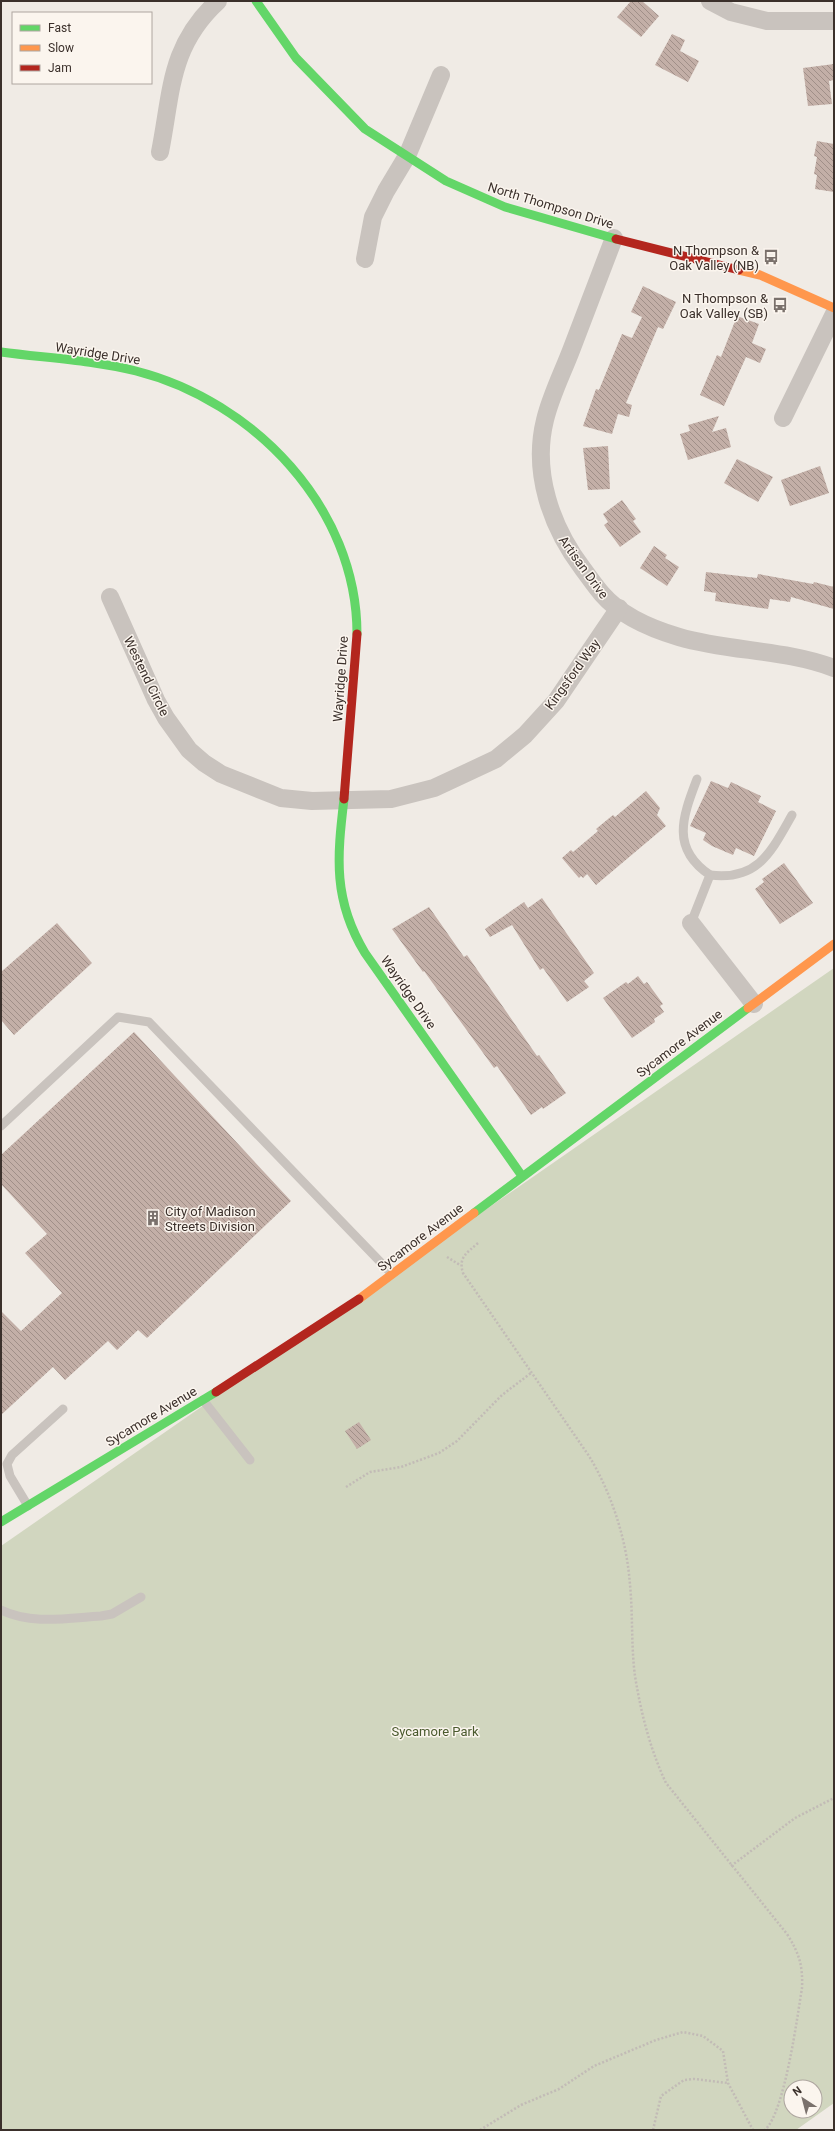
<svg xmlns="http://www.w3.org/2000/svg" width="835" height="2131" font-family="Roboto,sans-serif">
	<defs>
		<pattern id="building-back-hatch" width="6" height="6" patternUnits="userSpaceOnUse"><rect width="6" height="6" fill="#c3afa7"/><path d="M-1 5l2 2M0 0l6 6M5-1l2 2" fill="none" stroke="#a08f88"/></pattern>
	</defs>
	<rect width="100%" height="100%" fill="#f0ebe5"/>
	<path fill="#d1d6bf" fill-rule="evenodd" d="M834,968v1135l-38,27h-795v-584zM791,2087h24v24h-24z"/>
	<g fill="url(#building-back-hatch)">
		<path d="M631,1h11l17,15 -18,21 -24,-20z"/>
		<path d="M672,34l13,6 -5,11 19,10 -11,21 -33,-17z"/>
		<path d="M834,64v16l-5,1 3,23 -24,2 -5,-38z"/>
		<path d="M817,141l17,3v48l-19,-3 2,-14 -3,-1 3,-17 -3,-1z"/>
		<path d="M643,286l33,16 -13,27 -5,-2 -32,76 6,2 -3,12 -11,-3 -6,20 -29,-8 13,-37 3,1 23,-56 10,4 10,-21 -11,-5z"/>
		<path d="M737,316l22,8 -7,19 14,6 -6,14 -14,-6 -22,49 -24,-11 17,-40 4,2z"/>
		<path d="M719,416l-7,16 14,-4 5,19 -43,13 -8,-26 10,-3 -2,-6z"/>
		<path d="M608,446l2,43 -22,1 -5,-42z"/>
		<path d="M737,459l36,18 -15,25 -34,-19z"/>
		<path d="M820,466l9,27 -39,13 -9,-26z"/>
		<path d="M622,500l14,19 -3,2 8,11 -21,15 -16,-22 4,-3 -5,-8z"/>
		<path d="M654,546l13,9 -2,3 14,9 -12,19 -27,-18z"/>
		<path d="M706,572l51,6 1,-4 55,10 1,-2 20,5v22l-43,-12 -1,5 -20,-3 -2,10 -53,-8 1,-8 -12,-2z"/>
		<path d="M711,781l17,7 3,-6 30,14 -3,6 18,9 -22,45 -18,-8 -3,7 -21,-9 -9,-6 3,-7 -16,-7z"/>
		<path d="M646,791l14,17 -3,7 9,11 -70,59 -9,-11 -4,4 -2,-2 -2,2 -17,-20 9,-8 2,2 25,-21 -2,-2 17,-14 2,2z"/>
		<path d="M784,863l29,40 -33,21 -25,-35 9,-7 -2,-3z"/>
		<path d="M542,898l52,75 -10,8 5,6 -22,15 -24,-34 -3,2 -28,-45 -22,12 -5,-8 39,-27 4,6z"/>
		<path d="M429,907l35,50 3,-2 70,101 2,-1 27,38 -23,16 -1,-2 -11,8 -34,-49 -3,2 -70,-97 -1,1 -31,-43z"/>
		<path d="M57,923l35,40 -78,72 -13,-15v-48z"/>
		<path d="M638,976l6,8 3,-2 16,22 -3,2 4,6 -10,7 1,3 -23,16 -29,-40 23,-16 2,2z"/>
		<path d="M134,1032l157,169 -144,137 -9,-8 -21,20 -9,-9 -43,39 -12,-13 -52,48v-104l20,20 41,-38 -37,-40 22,-19 -46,-50v-29z"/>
		<path d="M359,1422l12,18 -14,9 -12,-18z"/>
	</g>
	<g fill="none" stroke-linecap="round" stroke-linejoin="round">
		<g stroke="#c2bbb6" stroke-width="2.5" stroke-dasharray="2 2" stroke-linecap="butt">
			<path d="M478,1243c-11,10 -20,14 -15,30l126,183c23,38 38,85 41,129 3,30 1,61 5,91 6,37 15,73 31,107l121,151c12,19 16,31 15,54 -5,30 -17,123 -37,142"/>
			<path d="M447,1257l13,8"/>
			<path d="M346,1487l24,-15 31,-5 38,-14 18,-12 45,-46 29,-22"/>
			<path d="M731,1866l64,-48 39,-20"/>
			<path d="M480,2130l41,-25 38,-16 35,-23 62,-26 27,-8 20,4 20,15 5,32 25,47"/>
			<path d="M653,2130l8,-34 23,-16 10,-1 34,4"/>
		</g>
		<g stroke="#c9c3be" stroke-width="9">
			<path d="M710,875c48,6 61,-23 82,-60"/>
			<path d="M691,923l19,-48c-40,-27 -27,-59 -13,-96"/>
			<path d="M1,1126l117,-109 31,5 243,252"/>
			<path d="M203,1400l47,60"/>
			<path d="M28,1506l-18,-30 -3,-12 5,-9 51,-46"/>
			<path d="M1,1610c31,15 66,8 100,6l11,-2 29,-17"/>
		</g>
		<g stroke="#c9c3be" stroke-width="18">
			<path d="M710,1l21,11 36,9h67"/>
			<path d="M160,152c12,-60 9,-106 58,-151"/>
			<path d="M614,238c-14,37 -28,74 -42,110 -9,24 -21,47 -27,72 -13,52 6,107 38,149 6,8 12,17 19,25 18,21 50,35 77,43 51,15 105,12 155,31"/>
			<path d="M365,259l8,-42 13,-26 21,-35 34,-81"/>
			<path d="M783,418l51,-104"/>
			<path d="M110,597l46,103 10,18 23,32 15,13 17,11 60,24 31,3 79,-2 43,-11 62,-29 29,-24 31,-34 63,-93"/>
			<path d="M691,923l63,81"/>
		</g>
		<g stroke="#63d668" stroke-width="9">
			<path d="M256,1l40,57 69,71 81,52 59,26 111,32"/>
			<path d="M1,352c45,6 91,8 135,19 118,30 221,137 221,263"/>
			<path d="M344,799c-7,59 -11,101 21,154l157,223"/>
			<path d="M474,1213l274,-205"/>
			<path d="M1,1522l215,-130"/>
		</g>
		<g stroke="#ff974d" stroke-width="9">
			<path d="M739,270l21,5 74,33"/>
			<path d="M748,1008l86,-64"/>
			<path d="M359,1299l115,-86"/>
		</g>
		<g stroke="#b3261e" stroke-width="9">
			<path d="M616,239l123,31"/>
			<path d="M344,799l13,-165"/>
			<path d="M216,1392l143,-93"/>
		</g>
	</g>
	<defs>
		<symbol id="bus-bare" viewBox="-9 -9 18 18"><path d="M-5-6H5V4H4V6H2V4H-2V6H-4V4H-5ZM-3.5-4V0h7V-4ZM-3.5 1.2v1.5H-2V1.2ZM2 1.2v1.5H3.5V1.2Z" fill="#7a716c" stroke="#fbf5ee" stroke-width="2.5" paint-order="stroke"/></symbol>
		<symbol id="building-bare" viewBox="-9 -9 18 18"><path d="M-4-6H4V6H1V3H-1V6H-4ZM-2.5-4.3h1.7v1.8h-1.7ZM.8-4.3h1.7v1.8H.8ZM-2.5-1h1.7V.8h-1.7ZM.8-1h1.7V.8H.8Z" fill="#7a716c" stroke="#fbf5ee" stroke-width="2.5" paint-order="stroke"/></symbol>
	</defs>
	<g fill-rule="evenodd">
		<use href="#bus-bare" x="760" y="246" width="22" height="22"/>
		<use href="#bus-bare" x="769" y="294" width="22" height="22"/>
		<use href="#building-bare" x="142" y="1207" width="22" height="22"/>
	</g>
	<g text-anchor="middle" stroke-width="3" stroke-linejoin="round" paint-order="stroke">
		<g font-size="13" fill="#3b302b" stroke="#fbf5ee">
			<text transform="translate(551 205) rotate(17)" y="5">North Thompson Drive</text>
			<text transform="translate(98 353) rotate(9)" y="5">Wayridge Drive</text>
			<text transform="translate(584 567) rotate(54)" y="5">Artisan Drive</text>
			<text transform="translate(572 674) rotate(-54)" y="5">Kingsford Way</text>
			<text transform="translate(147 676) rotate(64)" y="5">Westend Circle</text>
			<text transform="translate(340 679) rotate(-86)" y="5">Wayridge Drive</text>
			<text transform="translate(409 992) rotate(55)" y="5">Wayridge Drive</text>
			<text transform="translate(679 1043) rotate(-37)" y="5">Sycamore Avenue</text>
			<text transform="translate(420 1237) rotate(-37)" y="5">Sycamore Avenue</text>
			<text transform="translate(151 1416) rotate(-31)" y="5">Sycamore Avenue</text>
		</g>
		<g font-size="13" fill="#3b302b" stroke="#fbf5ee" text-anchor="end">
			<text x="759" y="255">N Thompson &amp;<tspan x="759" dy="15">Oak Valley (NB)</tspan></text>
			<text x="768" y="303">N Thompson &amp;<tspan x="768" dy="15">Oak Valley (SB)</tspan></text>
			<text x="165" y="1216" text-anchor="start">City of Madison<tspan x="165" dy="15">Streets Division</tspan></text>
		</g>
		<g font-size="13" fill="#4a5a2e" stroke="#fbf5ee">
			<text x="435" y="1736">Sycamore Park</text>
		</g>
	</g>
	<rect width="835" height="2131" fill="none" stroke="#3b302b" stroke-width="4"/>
	<rect x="12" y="12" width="140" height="72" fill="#fbf5ee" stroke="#aea6a0"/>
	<rect x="20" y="25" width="20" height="6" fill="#63d668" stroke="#aea6a0"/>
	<text x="48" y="32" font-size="12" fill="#3b302b">Fast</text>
	<rect x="20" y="45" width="20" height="6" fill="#ff974d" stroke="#aea6a0"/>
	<text x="48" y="52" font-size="12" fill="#3b302b">Slow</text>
	<rect x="20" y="65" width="20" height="6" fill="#b3261e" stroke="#aea6a0"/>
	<text x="48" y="72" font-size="12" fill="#3b302b">Jam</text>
	<g transform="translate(803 2099) rotate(324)"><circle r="19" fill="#fbf5ee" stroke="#aea6a0"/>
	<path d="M0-3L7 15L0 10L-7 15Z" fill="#7a716c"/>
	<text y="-6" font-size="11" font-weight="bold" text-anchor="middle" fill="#3b302b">N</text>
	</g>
</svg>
